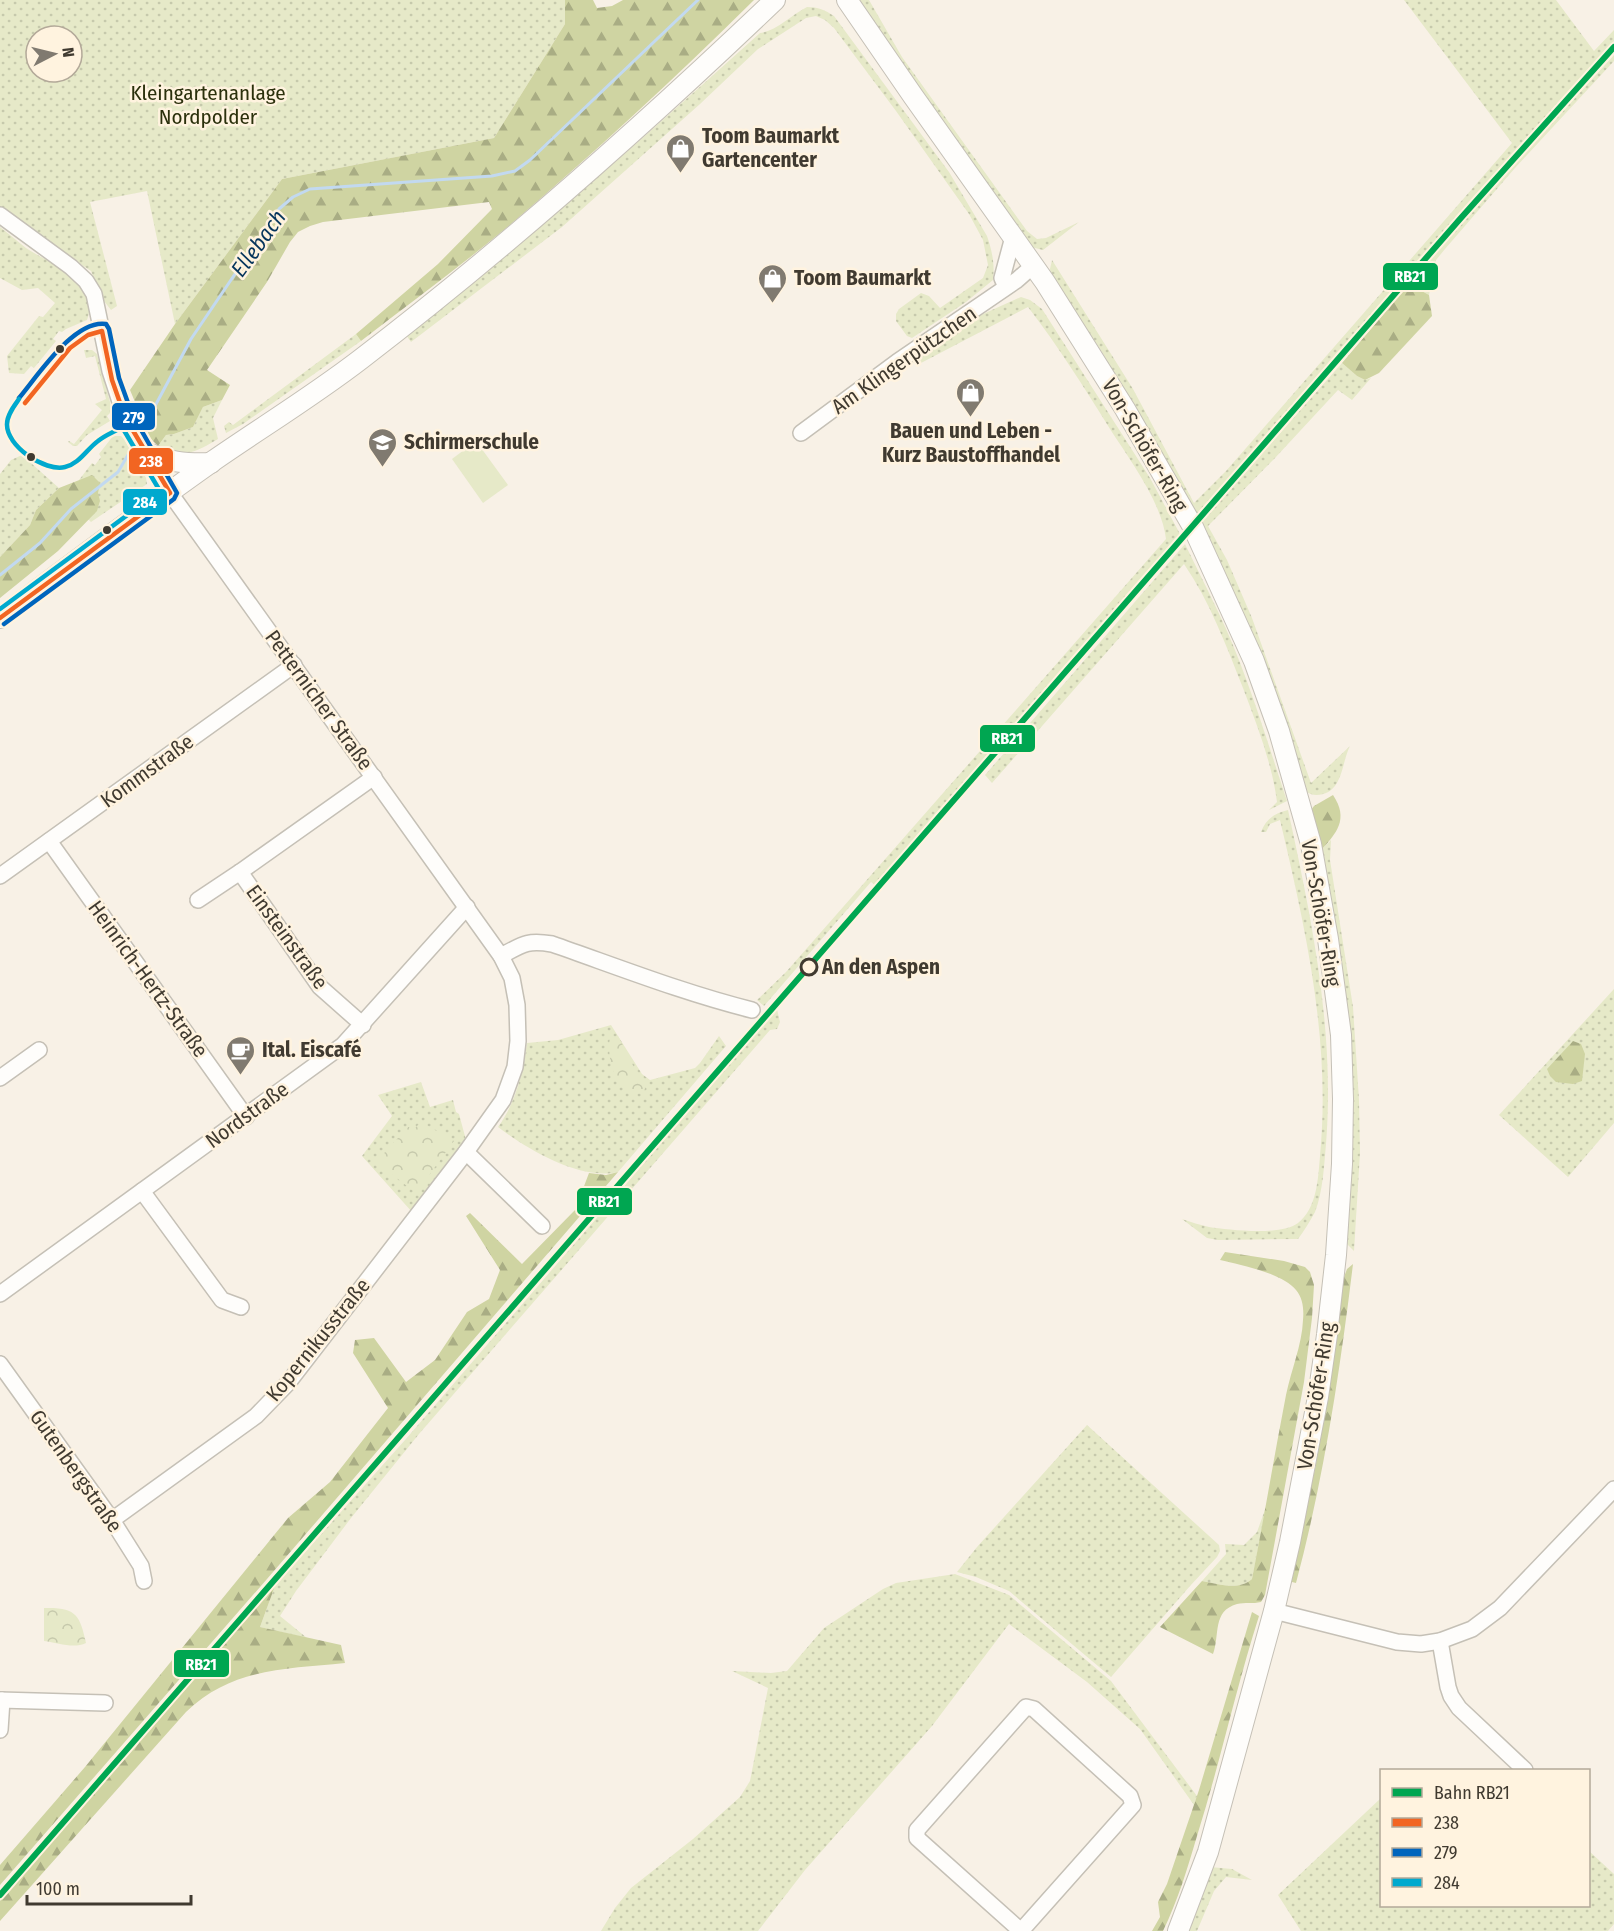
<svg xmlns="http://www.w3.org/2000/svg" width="1614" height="1931" font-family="'Fira Sans Condensed',sans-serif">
	<defs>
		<pattern id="grass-dots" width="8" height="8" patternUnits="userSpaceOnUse" patternTransform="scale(1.5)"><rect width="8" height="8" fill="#e6e9c8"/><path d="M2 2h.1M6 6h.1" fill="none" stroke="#c6c9ac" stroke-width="1.8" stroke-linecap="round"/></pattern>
		<pattern id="forest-firs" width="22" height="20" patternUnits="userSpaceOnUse" patternTransform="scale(1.5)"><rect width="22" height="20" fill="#cfd4a2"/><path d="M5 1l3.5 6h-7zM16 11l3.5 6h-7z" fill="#a9ad84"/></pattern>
		<pattern id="park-crowns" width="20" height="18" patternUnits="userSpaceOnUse" patternTransform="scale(1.5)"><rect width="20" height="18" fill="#e6e9c8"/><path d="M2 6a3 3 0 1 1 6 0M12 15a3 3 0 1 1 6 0" fill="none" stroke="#c6c9ac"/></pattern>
	</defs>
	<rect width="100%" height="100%" fill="#f8f1e6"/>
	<g fill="url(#grass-dots)" fill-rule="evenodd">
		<path d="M0,0h565v24l-71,114 -212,41 -107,145 -28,-133 -57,11 27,104 -6,4 -7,-9 -13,-30 -42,-28 -49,-37zM36,36h36v36h-36z"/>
		<path d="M859,0h10l33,57 125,174 10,8 9,-1 33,-16 -36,28 -12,-3 -165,-233z"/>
		<path d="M1404,0h152l38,51 20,-21v11l-158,176 -223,257 -39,43 -92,-165 -51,-76 -1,-7 2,-9 81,129 61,114 32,-32 286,-328z"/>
		<path d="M807,7c11,0 18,3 27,9l115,156 38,64c5,14 8,29 6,44l-27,22 -54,36 -5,-2 -11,-15v-7l3,-5 22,-16 8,3 11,12 43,-30 5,-13 -5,-25 -14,-26 -73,-103 -62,-83 -9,-8 -9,-4 -10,2 -48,31 -58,55 -138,123 -151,115 -5,-7c38,-33 79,-62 118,-94 80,-68 158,-138 236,-208 17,-2 31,-18 47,-26z"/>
		<path d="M1614,55v6l-99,107 -70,81 -9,11 -7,35 -20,-11 54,-64z"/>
		<path d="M0,227c9,7 17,14 26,21 24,16 75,33 61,72l-21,9 -4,3 -3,-1 -6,8 3,2 -22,27 -3,-2 -7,8 -15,-1 -2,-17 32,-40 4,1 12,-14 -17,-15 -16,2 -22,-12z"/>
		<path d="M1021,297l9,3 12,9 108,169 30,56 -305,351 -4,-3 -107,124 -7,-6 29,-28 380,-433c-4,-36 -36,-79 -56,-110 -26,-42 -52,-83 -82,-122l-107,56h-8l-5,-3 75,-46z"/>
		<path d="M356,334l5,7 -118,83 -17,9 -2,-7 5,-4 4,3z"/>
		<path d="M84,350h8l5,4 13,48 1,10 -4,4 3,5 -23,14 -10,11h-4l-5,-4 1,-1 5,3 28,-34 -7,-6 11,-5 -11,-43 -9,2z"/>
		<path d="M1342,363l15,13 8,4 6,-2 -19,22 -14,-10 -63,68 -67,68 19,34 25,58 59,165 39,-37c-8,15 -7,43 -27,48 -7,2 -12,1 -18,-3l-107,-265z"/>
		<path d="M222,400l-9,18 5,21c-23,14 -36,20 -60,7l8,-11 8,-1 19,-7 10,-20z"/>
		<path d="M113,436h8l3,3 22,39 1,6 -56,38 -3,-3c21,-19 10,-26 -9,-39l13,-17 3,2 6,-8 -2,-3z"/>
		<path d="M22,455l37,33 -23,22 -6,15 -30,32v-83l11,-14z"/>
		<path d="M1185,544c14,29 29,58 42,87 24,55 41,113 60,170l-18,9 8,-8c-5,-39 -20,-77 -34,-114 -17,-43 -33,-86 -59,-124l-192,219 -7,-8z"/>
		<path d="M1288,810c24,110 47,221 38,334 -2,22 -3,47 -11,68 -5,9 -11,19 -17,27l-80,1 -11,-2 -25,-19c9,3 18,6 27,8 20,3 73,9 89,-4 19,-15 20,-44 22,-67 11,-114 -14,-226 -40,-336l-10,4 -4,8h-5c5,-13 14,-19 27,-22z"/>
		<path d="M1331,840l-1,20 23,147 6,93 1,53 -6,98 -7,-7 5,-120 -2,-58 -30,-215z"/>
		<path d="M1614,989v134l-46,54 -69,-62z"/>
		<path d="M777,1009l3,13 -3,7 -7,1 -351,404 -68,84 -55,73 -16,25 27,22 -47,-11 15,-41 130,-146z"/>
		<path d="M611,1025l31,49 8,6 45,-12 5,-5 19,-27 7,10 -108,126c-38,9 -91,-23 -120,-45 18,-25 25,-54 29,-84l31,-3z"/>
		<path d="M421,1082l9,25 23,-7 3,12 3,2 7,26 -54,72 -50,-56 30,-40 -14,-21z"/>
		<path d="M1087,1425l132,120 1,6 -3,6 -27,29 -79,91 -102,-86 -33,-14 -19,-5 20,-25z"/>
		<path d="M1267,1504l-15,75c-14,12 -33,5 -50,2l24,-27 -1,-10 19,1 13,-13z"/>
		<path d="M955,1574l54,21 102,86 86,115 -3,9 -54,-76 -53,-47 -78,-58 -77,102 -127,144 -47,61h-157l14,-23 16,-20 62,-49 47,-42 10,-16 18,-93 -36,-17 39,2 16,-2 37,-43 59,-39 13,-6z"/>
		<path d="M1381,1798l1,108h206l1,-55 25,23v50l-6,7h-307l-23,-36z"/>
		<path d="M1210,1867l22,2 20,11 -26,-3 -12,14 -17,40h-12z"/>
	</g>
	<g fill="url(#forest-firs)">
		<path d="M565,0h28l4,8 15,-2 11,-6h131c-80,79 -163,156 -249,229 -47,39 -96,75 -144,112l-5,-7 82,-70 54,-55 -3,-7 -166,20 -13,4 -12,6 -8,10 -23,40 -60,88 23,15 -8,15 -19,7 -10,20 -19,7 -8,1 -8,11 -8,-8 -20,-48 45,-66 107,-145 212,-41 71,-114z"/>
		<path d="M1409,284l20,11 3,21 -53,57 -14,7 -8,-4 -15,-13z"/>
		<path d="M92,475l8,8 -2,10 2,8 -3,10 -39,40 -58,47v-41l30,-32 6,-15 23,-22z"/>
		<path d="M1333,795c16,24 4,38 -13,56l-9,-41 3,-4z"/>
		<path d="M1573,1041l8,3 4,10 -3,27 -9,3 -17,-2 -6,-6 -3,-7z"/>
		<path d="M618,1172l-351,407 -267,306v-20l85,-98 203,-249 42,-36 58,-74 -35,-55 2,-13 19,-2 32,44 29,-22 32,-48 22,-13 11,-29 -34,-54 4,-3 52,51 53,-54 14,-37 17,2z"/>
		<path d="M1225,1252l59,9 21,6 5,5 4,13 -2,33 -8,64 -39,213 -4,7c-8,2 -16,0 -24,2 -25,7 -17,31 -24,50l-53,-27 42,-46c17,3 36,10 50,-2 12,-61 22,-122 34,-184 5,-25 16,-50 17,-75 1,-10 0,-22 -7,-30 -14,-17 -55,-25 -76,-30z"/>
		<path d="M1353,1264c-13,107 -29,214 -57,319l-8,-2 27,-112 11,-64 18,-128 3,-8z"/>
		<path d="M275,1586l-15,41 81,18 4,18c-59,6 -114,5 -159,49l-186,209v-20z"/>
		<path d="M1252,1612l7,4c-23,72 -39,147 -62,220 -10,34 -19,64 -34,95h-11l8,-14 -2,-15 9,-18 32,-94z"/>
	</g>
	<g fill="url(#park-crowns)">
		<path d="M618,1036c5,8 21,44 26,47l1,6 -3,4c-26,5 -36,-36 -32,-55z"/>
		<path d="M421,1122l33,19 -38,52 -40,-31 32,-35h8z"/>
		<path d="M44,1608c32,-1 36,7 42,35 -12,6 -28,0 -42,-2z"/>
	</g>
	<path fill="#e6e9c8" d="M476,441l32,44 -25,18 -31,-44z"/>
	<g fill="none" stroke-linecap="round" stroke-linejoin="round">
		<g stroke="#c2d9f0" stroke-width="3">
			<path d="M141,432l50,-93 88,-130 14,-12 17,-8 182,-13 23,-5 15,-11 168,-160"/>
			<path d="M0,575l40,-32 31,-34 47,-37 17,-29"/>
		</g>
		<defs>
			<g id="minor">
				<path d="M0,215l71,52 15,14 8,13 16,77 15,46 45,76 331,463 11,22 5,27 1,36 -3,26 -12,33 -37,52 -178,231 -32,33 -144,104"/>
				<path d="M1006,287l-4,-9 11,-41"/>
				<path d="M801,433l96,-71 120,-82 17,-15"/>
				<path d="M49,841l197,276"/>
				<path d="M0,876l294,-211"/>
				<path d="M198,900l42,-28"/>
				<path d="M501,956c22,-12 26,-16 51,-12 66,23 132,49 200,66"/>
				<path d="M363,1025l-43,-38 -80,-115 134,-95"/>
				<path d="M0,1078l39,-28"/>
				<path d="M466,1152l76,74"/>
				<path d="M142,1191l80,109 19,7"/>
				<path d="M0,1294l343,-249 124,-138"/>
				<path d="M0,1364l112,156 29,46 3,15"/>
				<path d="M1274,1611l123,31 24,2 19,-3 32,-12 28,-21 114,-119"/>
				<path d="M1440,1641l8,46 3,9 8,12 66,62"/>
				<path d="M0,1700l105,3"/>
				<path d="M0,1730l2,-30"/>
				<path d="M1021,1931l-104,-93v-8l109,-123 8,2 96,87 3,9 -112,126"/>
			</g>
			<g id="major">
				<path d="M847,0l66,96 132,186 80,127 68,118 61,134 25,70 32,113 17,95 13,96 2,64 -1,65 -6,91 -9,80 -9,62 -28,145 -16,69 -66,241 -30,79"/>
				<path d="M144,451c22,11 42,13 67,12"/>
				<path d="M0,618c70,-53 141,-106 213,-157 49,-34 100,-65 148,-102 145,-111 282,-233 414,-359"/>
			</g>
		</defs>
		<use href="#minor" stroke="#c5c0b6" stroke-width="18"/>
		<use href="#major" stroke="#c5c0b6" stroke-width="22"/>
		<use href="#minor" stroke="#fefdfb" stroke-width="15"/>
		<use href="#major" stroke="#fefdfb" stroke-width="20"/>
		<defs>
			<path id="bus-1" d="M0,618l170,-125 -45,-76 -13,-37 -10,-49 -14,4 -18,13 -45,55"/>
			<path id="bus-2" d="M4,624l170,-125 3,-6 -45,-79 -13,-36 -10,-49 -3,-5c-32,-5 -69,53 -87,74"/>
			<path id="bus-3" d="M0,609l160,-118 -38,-64c-8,5 -17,8 -24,14 -11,8 -19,23 -33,26 -20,5 -59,-21 -58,-43 0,-9 7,-18 12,-25"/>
		</defs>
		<use href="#bus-1" stroke="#fff3df" stroke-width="9"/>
		<use href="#bus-2" stroke="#fff3df" stroke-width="9"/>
		<use href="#bus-3" stroke="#fff3df" stroke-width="9"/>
		<use href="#bus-1" stroke="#f26522" stroke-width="4.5"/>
		<use href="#bus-2" stroke="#0065bd" stroke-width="4.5"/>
		<use href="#bus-3" stroke="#00a9ce" stroke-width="4.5"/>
		<defs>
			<path id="rail-1" d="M0,1895l1460,-1676 154,-172"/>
		</defs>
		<use href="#rail-1" stroke="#fff3df" stroke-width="10"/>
		<use href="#rail-1" stroke="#00a651" stroke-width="6"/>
	</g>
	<defs>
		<symbol id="shop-pin" viewBox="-11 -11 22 30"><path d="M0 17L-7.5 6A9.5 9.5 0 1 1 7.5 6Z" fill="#807a70" stroke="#fff3df"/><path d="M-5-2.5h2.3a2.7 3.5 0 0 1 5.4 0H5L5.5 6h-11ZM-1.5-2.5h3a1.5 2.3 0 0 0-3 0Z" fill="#fff"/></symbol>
		<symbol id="school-pin" viewBox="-11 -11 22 30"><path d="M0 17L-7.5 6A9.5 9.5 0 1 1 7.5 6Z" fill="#807a70" stroke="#fff3df"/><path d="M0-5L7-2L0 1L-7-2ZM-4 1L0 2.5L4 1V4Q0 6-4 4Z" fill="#fff"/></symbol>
		<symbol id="cafe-pin" viewBox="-11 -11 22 30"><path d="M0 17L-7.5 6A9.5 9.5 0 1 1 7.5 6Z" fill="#807a70" stroke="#fff3df"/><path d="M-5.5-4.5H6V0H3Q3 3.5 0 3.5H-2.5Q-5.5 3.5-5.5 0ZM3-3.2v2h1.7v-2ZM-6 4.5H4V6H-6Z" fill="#fff"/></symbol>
	</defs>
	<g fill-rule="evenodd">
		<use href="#shop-pin" x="664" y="132" width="33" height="45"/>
		<use href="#shop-pin" x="756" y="262" width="33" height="45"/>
		<use href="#shop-pin" x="954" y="376" width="33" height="45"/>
		<use href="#school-pin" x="366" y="426" width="33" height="45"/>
		<use href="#cafe-pin" x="224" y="1034" width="33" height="45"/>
	</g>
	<g fill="#403a30" stroke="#fff3df" stroke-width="2">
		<circle cx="60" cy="349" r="5"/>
		<circle cx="31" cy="457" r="5"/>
		<circle cx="107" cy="530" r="5"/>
	</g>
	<circle fill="#fff3df" stroke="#403a30" stroke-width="3" cx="809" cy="967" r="8"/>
	<g text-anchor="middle" stroke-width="5" stroke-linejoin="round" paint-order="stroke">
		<g font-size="21" fill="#2b300c" stroke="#fff3df">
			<text x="208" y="100">Kleingartenanlage<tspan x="208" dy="24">Nordpolder</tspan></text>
		</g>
		<g font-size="21" font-weight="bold" fill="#403a30" stroke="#fff3df" text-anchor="start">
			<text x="702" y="143">Toom Baumarkt<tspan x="702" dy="24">Gartencenter</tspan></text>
			<text x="794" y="285">Toom Baumarkt</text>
			<text x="971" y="438" text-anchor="middle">Bauen und Leben -<tspan x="971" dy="24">Kurz Baustoffhandel</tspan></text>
			<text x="404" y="449">Schirmerschule</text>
			<text x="262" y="1057">Ital. Eiscafé</text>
		</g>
		<g font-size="21" fill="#403a30" stroke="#fff3df">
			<text transform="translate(904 360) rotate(-35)" y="7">Am Klingerpützchen</text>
			<text transform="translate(1145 445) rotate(60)" y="7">Von-Schöfer-Ring</text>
			<text transform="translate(319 700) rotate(54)" y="7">Petternicher Straße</text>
			<text transform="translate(147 771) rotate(-36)" y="7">Kommstraße</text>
			<text transform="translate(1321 913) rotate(80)" y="7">Von-Schöfer-Ring</text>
			<text transform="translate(287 937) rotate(54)" y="7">Einsteinstraße</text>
			<text transform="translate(148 979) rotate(54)" y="7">Heinrich-Hertz-Straße</text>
			<text transform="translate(247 1115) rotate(-36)" y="7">Nordstraße</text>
			<text transform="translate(318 1340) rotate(-51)" y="7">Kopernikusstraße</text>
			<text transform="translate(1316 1396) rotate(-81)" y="7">Von-Schöfer-Ring</text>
			<text transform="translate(76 1471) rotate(55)" y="7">Gutenbergstraße</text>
		</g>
		<g font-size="21" font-weight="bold" fill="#403a30" stroke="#fff3df" text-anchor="start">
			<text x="822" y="974">An den Aspen</text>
		</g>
		<g font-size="22" font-style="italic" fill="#06355c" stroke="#fff3df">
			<text transform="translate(258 243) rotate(-54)" y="8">Ellebach</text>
		</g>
	</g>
	<g stroke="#fff3df" stroke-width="2">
		<rect x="1382" y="262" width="57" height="29" rx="6" fill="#00a651"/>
		<rect x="111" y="402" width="45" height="29" rx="6" fill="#0065bd"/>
		<rect x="128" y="447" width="46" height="28" rx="6" fill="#f26522"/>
		<rect x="122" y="488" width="46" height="28" rx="6" fill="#00a9ce"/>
		<rect x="979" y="724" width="57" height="29" rx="6" fill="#00a651"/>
		<rect x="576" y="1187" width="57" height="29" rx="6" fill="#00a651"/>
		<rect x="173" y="1649" width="57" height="29" rx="6" fill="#00a651"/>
	</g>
	<g font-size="16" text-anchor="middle" font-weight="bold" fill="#fff">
		<text x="1410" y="282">RB21</text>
		<text x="134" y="423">279</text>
		<text x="151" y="467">238</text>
		<text x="145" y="508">284</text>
		<text x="1007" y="744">RB21</text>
		<text x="604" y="1207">RB21</text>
		<text x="201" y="1670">RB21</text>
	</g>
	<rect x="1380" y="1769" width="210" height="138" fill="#fff3df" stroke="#b3a999" stroke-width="1.5"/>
	<rect x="1392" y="1788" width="30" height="9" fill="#00a651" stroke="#b3a999" stroke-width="1.5"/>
	<text x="1434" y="1799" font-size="18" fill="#403a30">Bahn RB21</text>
	<rect x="1392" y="1818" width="30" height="9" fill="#f26522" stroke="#b3a999" stroke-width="1.5"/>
	<text x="1434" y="1829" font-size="18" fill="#403a30">238</text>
	<rect x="1392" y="1848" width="30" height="9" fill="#0065bd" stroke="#b3a999" stroke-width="1.5"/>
	<text x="1434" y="1859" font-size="18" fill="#403a30">279</text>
	<rect x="1392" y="1878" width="30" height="9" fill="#00a9ce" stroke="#b3a999" stroke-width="1.5"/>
	<text x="1434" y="1889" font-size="18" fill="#403a30">284</text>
	<g transform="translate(54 54) rotate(83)"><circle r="28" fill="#fff3df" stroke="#b3a999" stroke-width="1.5"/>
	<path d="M0-4.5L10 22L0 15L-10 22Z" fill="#807a70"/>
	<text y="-9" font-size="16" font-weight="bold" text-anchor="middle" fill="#403a30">N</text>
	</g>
	<path d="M27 1895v9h164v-9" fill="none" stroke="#403a30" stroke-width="3"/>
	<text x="36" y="1895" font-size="18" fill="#403a30" stroke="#fff3df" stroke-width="4.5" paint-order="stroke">100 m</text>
</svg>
